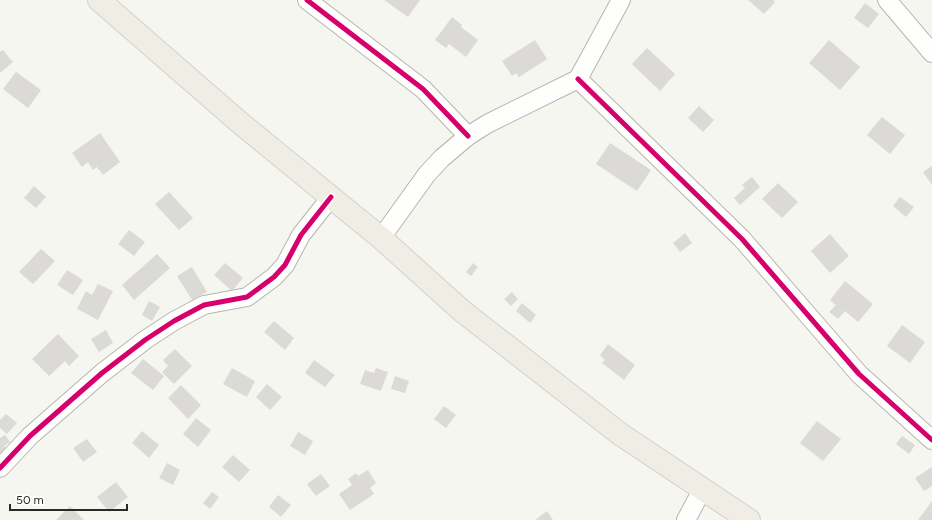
<svg xmlns="http://www.w3.org/2000/svg" width="932" height="520" font-family="Figtree,sans-serif">
	<rect width="100%" height="100%" fill="#f6f6f0"/>
	<g fill="#dbdad6">
		<path d="M384,0h36l-12,17z"/>
		<path d="M748,0h25l2,2 -11,12z"/>
		<path d="M865,3l14,11 -11,14 -14,-10z"/>
		<path d="M452,17l10,8 -1,2 17,13 -12,17 -17,-13 -3,4 -11,-8z"/>
		<path d="M535,40l12,19 -28,18 -3,-4 -4,3 -10,-15z"/>
		<path d="M829,40l31,27 -20,23 -31,-27z"/>
		<path d="M647,48l28,26 -15,17 -28,-27z"/>
		<path d="M3,50l10,12 -13,11v-21z"/>
		<path d="M16,72l25,18 -13,18 -25,-19z"/>
		<path d="M699,106l15,14 -11,12 -15,-14z"/>
		<path d="M882,117l23,18 -15,19 -23,-19z"/>
		<path d="M100,133l20,29 -17,13 -6,-8 -4,3 -5,-8 -6,5 -10,-14z"/>
		<path d="M610,143l41,27 -14,21 -41,-27z"/>
		<path d="M932,166v19l-9,-13z"/>
		<path d="M752,177l8,10 -20,18 -6,-7 11,-10 -3,-3z"/>
		<path d="M778,183l20,19 -16,16 -20,-19z"/>
		<path d="M34,186l12,11 -10,11 -12,-10z"/>
		<path d="M169,192l24,26 -14,12 -24,-26z"/>
		<path d="M900,197l14,10 -8,10 -13,-11z"/>
		<path d="M129,230l16,12 -11,14 -16,-12z"/>
		<path d="M685,233l7,10 -12,9 -7,-9z"/>
		<path d="M830,234l19,22 -19,17 -19,-22z"/>
		<path d="M41,249l14,12 -22,23 -14,-12z"/>
		<path d="M157,254l13,14 -36,32 -12,-15z"/>
		<path d="M225,263l18,15 -11,13 -18,-16z"/>
		<path d="M473,263l5,4 -7,9 -5,-4z"/>
		<path d="M192,267l15,25 -15,8 -15,-24z"/>
		<path d="M67,270l16,10 -10,15 -16,-10z"/>
		<path d="M845,281l28,23 -15,18 -13,-11 -7,8 -9,-7 7,-7 -6,-5z"/>
		<path d="M98,284l15,7 -15,29 -21,-11 9,-18 6,4z"/>
		<path d="M512,292l6,7 -7,7 -7,-7z"/>
		<path d="M149,301l11,6 -8,14 -10,-6z"/>
		<path d="M522,303l14,12 -6,8 -14,-12z"/>
		<path d="M274,321l20,17 -9,12 -21,-18z"/>
		<path d="M902,325l23,17 -15,21 -23,-17z"/>
		<path d="M106,330l7,13 -14,9 -8,-13z"/>
		<path d="M58,334l21,22 -10,10 -4,-5 -16,15 -17,-17z"/>
		<path d="M608,344l27,21 -11,15 -22,-17 3,-3 -5,-5z"/>
		<path d="M175,349l17,17 -18,18 -12,-12 6,-6 -5,-6z"/>
		<path d="M143,359l21,17 -11,14 -22,-17z"/>
		<path d="M314,360l21,15 -10,12 -20,-14z"/>
		<path d="M232,368l23,13 -8,16 -24,-13z"/>
		<path d="M376,368l12,4 -7,19 -21,-7 5,-14 9,3z"/>
		<path d="M395,376l14,5 -4,12 -14,-4z"/>
		<path d="M267,384l15,13 -12,13 -14,-13z"/>
		<path d="M181,385l20,20 -13,14 -20,-21z"/>
		<path d="M444,406l12,9 -10,13 -12,-9z"/>
		<path d="M6,414l11,9 -10,11 -7,-6v-8z"/>
		<path d="M196,418l15,12 -13,17 -15,-13z"/>
		<path d="M817,421l24,18 -18,22 -23,-18z"/>
		<path d="M142,431l17,14 -10,13 -17,-15z"/>
		<path d="M298,432l15,9 -8,14 -15,-9z"/>
		<path d="M5,435l5,7 -6,4 4,5 -8,6v-19z"/>
		<path d="M902,436l13,9 -6,9 -13,-10z"/>
		<path d="M87,439l10,13 -14,10 -10,-14z"/>
		<path d="M233,455l17,15 -11,12 -17,-15z"/>
		<path d="M167,463l13,7 -7,15 -14,-7z"/>
		<path d="M932,467v19l-8,5 -9,-13z"/>
		<path d="M368,470l8,13 -6,5 4,6 -24,16 -11,-16 13,-9 -4,-6 8,-6 2,3z"/>
		<path d="M321,474l9,12 -14,10 -9,-12z"/>
		<path d="M116,482l12,15 -19,15 -12,-15z"/>
		<path d="M212,492l7,5 -9,12 -7,-6z"/>
		<path d="M278,495l13,10 -10,12 -12,-10z"/>
		<path d="M932,501v19h-14z"/>
		<path d="M70,506l14,14h-28z"/>
		<path d="M547,511l6,9h-18z"/>
	</g>
	<g fill="none" stroke-linecap="round" stroke-linejoin="round">
		<defs>
			<g id="minor">
				<path d="M307,0l116,89 45,47"/>
				<path d="M887,0l45,53"/>
				<path d="M578,79l164,160 117,135 73,66"/>
				<path d="M381,238l46,-64 15,-16 26,-22 19,-12 91,-45 43,-79"/>
				<path d="M0,468l30,-32 72,-63 43,-33 29,-19 30,-16 43,-8 27,-20 11,-12 16,-30 30,-38"/>
				<path d="M686,520l16,-30"/>
			</g>
			<path id="major" d="M99,0l140,122 142,116 81,73 158,123 129,86"/>
		</defs>
		<use href="#minor" stroke="#b6b5b1" stroke-width="20"/>
		<use href="#major" stroke="#d1d1ce" stroke-width="24"/>
		<use href="#minor" stroke="#fefefd" stroke-width="18"/>
		<use href="#major" stroke="#efede4" stroke-width="22"/>
		<defs>
			<g id="cycleway">
				<path d="M307,0l116,89 45,47"/>
				<path d="M578,79l164,160 117,135 73,66"/>
				<path d="M0,468l30,-32 72,-63 43,-33 29,-19 30,-16 43,-8 27,-20 11,-12 16,-30 30,-38"/>
			</g>
		</defs>
		<use href="#cycleway" stroke="#fff" stroke-width="8"/>
		<use href="#cycleway" stroke="#d6006c" stroke-width="5"/>
	</g>
	<path d="M10 504v6h117v-6" fill="none" stroke="#2a2925" stroke-width="2"/>
	<text x="16" y="504" font-size="12" fill="#2a2925" stroke="#ffffff" stroke-width="3" paint-order="stroke">50 m</text>
</svg>
